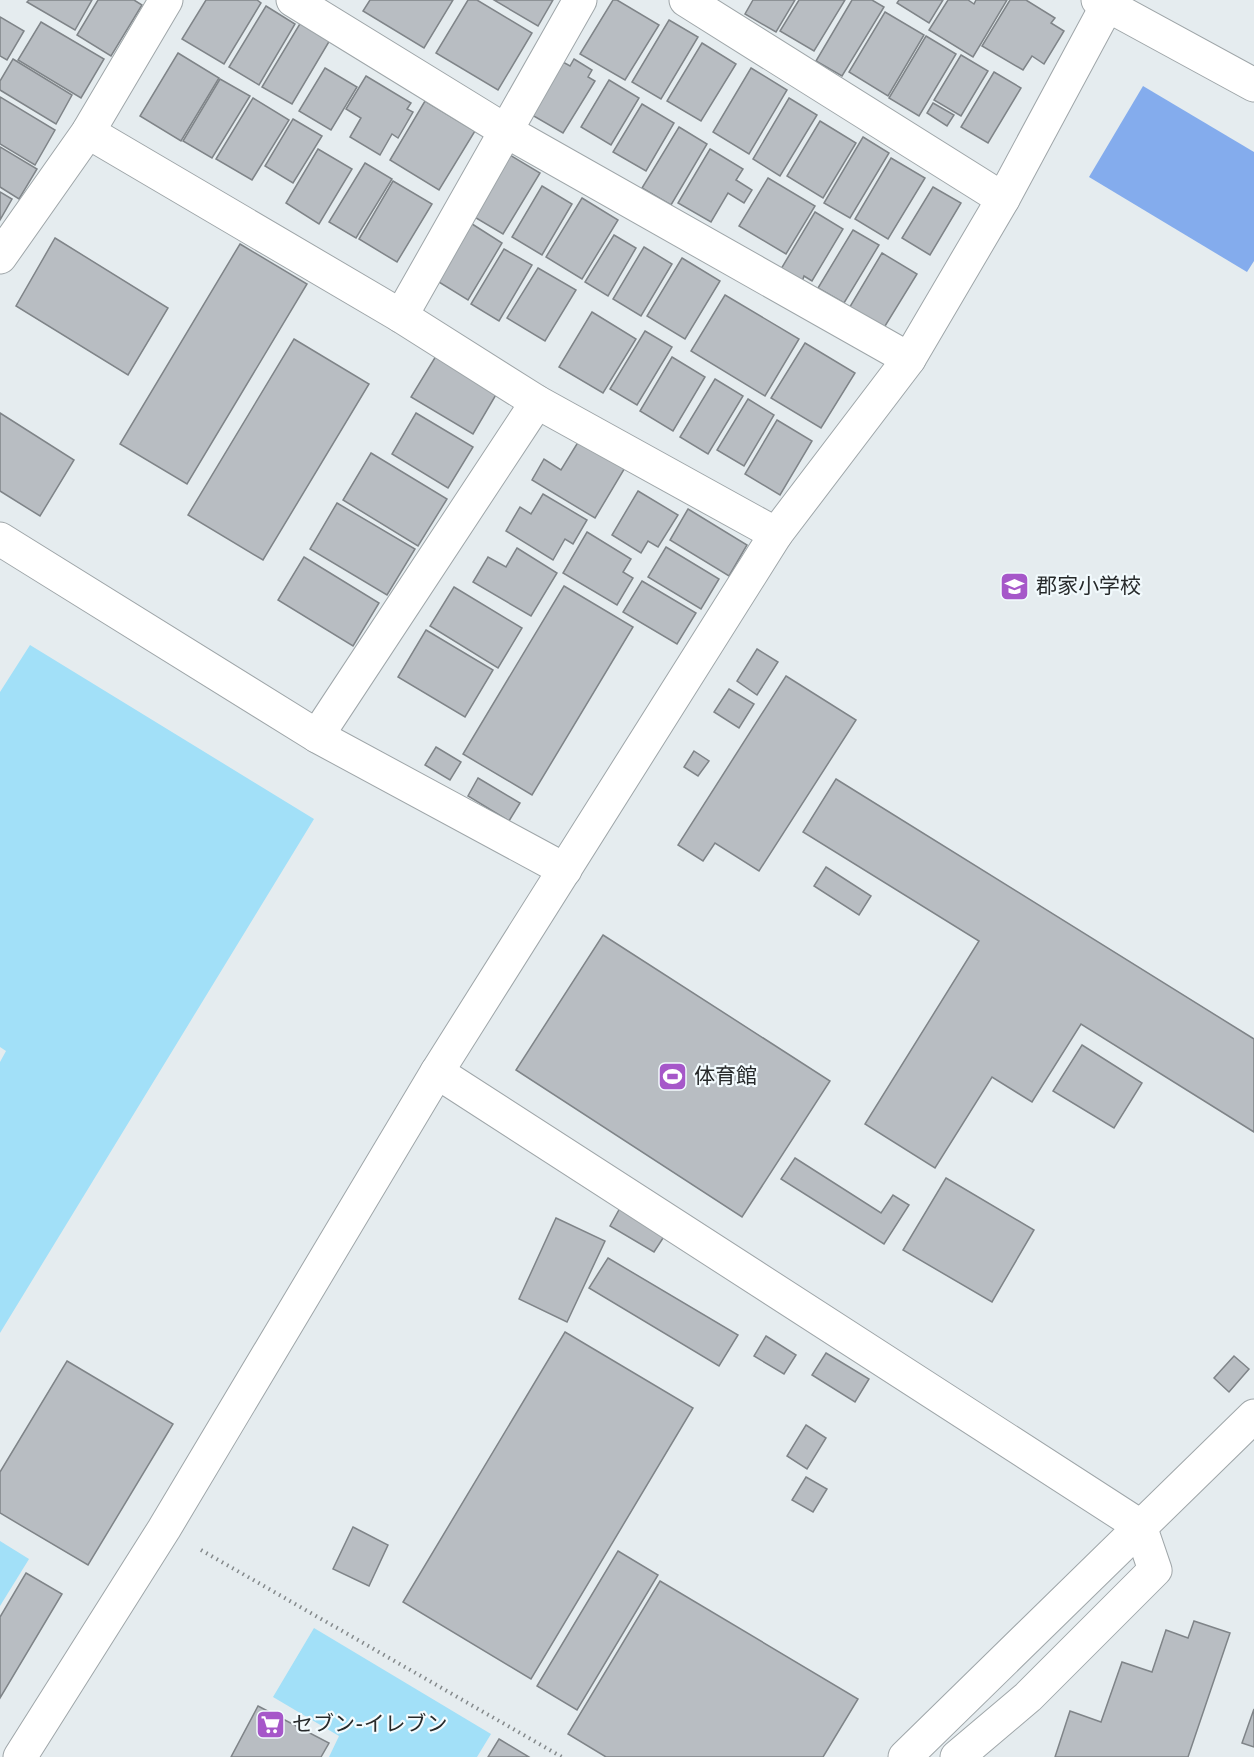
<svg xmlns="http://www.w3.org/2000/svg" width="1254" height="1757" font-family="'Varela Round','Noto Sans JP',sans-serif">
	<rect width="100%" height="100%" fill="#e5ecef"/>
	<g fill="#a2e0f8">
		<path d="M30,645l284,174 -314,514v-271l6,-11 -6,-4v-355z"/>
		<path d="M0,1541l29,18 -29,47z"/>
		<path d="M314,1628l177,106 -14,23h-148l10,-21 -66,-39z"/>
	</g>
	<path fill="#84aced" d="M1143,86l111,66v109l-7,11 -158,-95z"/>
	<g fill="#b8bdc2" stroke="#7f8488" stroke-width="1.5">
		<path d="M29,0h63l-17,30 -48,-28z"/>
		<path d="M98,0h36l8,5 -31,51 -34,-21z"/>
		<path d="M206,0h51l4,3 -37,61 -42,-25z"/>
		<path d="M370,0h83l-29,48 -61,-37z"/>
		<path d="M468,0h9l55,33 -34,57 -62,-37z"/>
		<path d="M494,0h59l-15,26z"/>
		<path d="M613,0h4l42,25 -34,55 -45,-26z"/>
		<path d="M753,0h42l-19,32 -31,-18z"/>
		<path d="M799,0h46l-31,51 -34,-20z"/>
		<path d="M852,0h20l12,7 -42,69 -26,-15z"/>
		<path d="M899,0h44l-14,23 -32,-20z"/>
		<path d="M948,0h20l6,4 2,-4h31l-34,57 -44,-27z"/>
		<path d="M1010,0h16l29,18 -4,5 13,8 -20,33 -12,-8 -9,14 -41,-24z"/>
		<path d="M266,6l29,18 -36,61 -30,-18z"/>
		<path d="M885,12l39,23 -36,61 -39,-24z"/>
		<path d="M0,17l24,14 -17,29 -7,-4z"/>
		<path d="M669,20l29,17 -37,62 -29,-17z"/>
		<path d="M41,22l63,37 -23,39 -63,-38z"/>
		<path d="M301,22l29,18 -38,64 -30,-17z"/>
		<path d="M926,36l30,18 -37,62 -30,-18z"/>
		<path d="M702,43l34,21 -35,57 -34,-20z"/>
		<path d="M178,53l41,25 -38,63 -41,-25z"/>
		<path d="M961,55l27,16 -27,45 -27,-16z"/>
		<path d="M13,59l59,36 -16,29 -56,-34v-9z"/>
		<path d="M574,59l18,11 -4,7 7,4 -32,52 -31,-18 31,-53 7,4z"/>
		<path d="M325,68l32,19 -26,43 -32,-19z"/>
		<path d="M751,68l36,22 -38,64 -36,-22z"/>
		<path d="M994,72l27,16 -33,55 -27,-16z"/>
		<path d="M366,76l45,27 -4,6 6,3 -15,26 -6,-4 -12,21 -30,-18 11,-19 -15,-9z"/>
		<path d="M220,79l30,17 -38,62 -29,-17z"/>
		<path d="M609,80l30,18 -28,47 -30,-18z"/>
		<path d="M0,97l55,33 -20,35 -35,-21z"/>
		<path d="M253,98l36,22 -37,60 -36,-21z"/>
		<path d="M789,98l28,17 -37,61 -27,-17z"/>
		<path d="M425,101l50,30 -36,59 -49,-30z"/>
		<path d="M933,103l21,12 -7,11 -20,-13z"/>
		<path d="M642,104l32,19 -28,48 -33,-19z"/>
		<path d="M293,119l29,17 -29,47 -28,-17z"/>
		<path d="M820,121l36,22 -33,55 -36,-22z"/>
		<path d="M679,127l28,17 -36,61 -29,-17z"/>
		<path d="M863,137l26,16 -39,65 -26,-15z"/>
		<path d="M0,147l37,22 -18,30 -19,-12z"/>
		<path d="M318,149l34,20 -33,55 -33,-21z"/>
		<path d="M710,149l33,20 -7,11 16,10 -8,13 -16,-10 -17,29 -33,-19z"/>
		<path d="M508,154l32,19 -37,61 -32,-19z"/>
		<path d="M891,158l34,20 -37,61 -33,-20z"/>
		<path d="M365,163l27,16 -36,59 -27,-16z"/>
		<path d="M768,178l47,28 -29,48 -47,-28z"/>
		<path d="M393,181l39,23 -35,58 -38,-23z"/>
		<path d="M542,186l30,18 -30,51 -30,-18z"/>
		<path d="M933,187l28,16 -31,52 -28,-17z"/>
		<path d="M0,192l12,7 -12,21z"/>
		<path d="M582,198l36,22 -36,59 -36,-22z"/>
		<path d="M815,212l28,17 -31,52 -8,-5 -2,6 -21,-13z"/>
		<path d="M469,222l33,21 -34,57 -34,-21z"/>
		<path d="M853,230l26,15 -35,58 -26,-15z"/>
		<path d="M614,235l22,13 -28,48 -23,-14z"/>
		<path d="M55,238l113,70 -40,67 -112,-69z"/>
		<path d="M240,244l67,40 -120,200 -67,-40z"/>
		<path d="M644,247l28,17 -31,52 -28,-17z"/>
		<path d="M504,249l28,16 -33,56 -28,-17z"/>
		<path d="M882,253l35,21 -35,57 -34,-21z"/>
		<path d="M682,258l38,23 -35,58 -38,-23z"/>
		<path d="M538,268l38,22 -31,51 -38,-23z"/>
		<path d="M725,295l74,44 -34,57 -74,-45z"/>
		<path d="M592,312l44,27 -33,54 -44,-26z"/>
		<path d="M645,331l27,16 -35,58 -27,-16z"/>
		<path d="M294,339l75,45 -106,176 -75,-45z"/>
		<path d="M805,343l50,30 -34,55 -50,-30z"/>
		<path d="M436,356l61,37 -24,41 -62,-37z"/>
		<path d="M672,357l33,20 -32,54 -33,-20z"/>
		<path d="M715,379l28,17 -35,58 -28,-17z"/>
		<path d="M748,399l26,16 -30,51 -27,-16z"/>
		<path d="M0,413l74,47 -34,56 -40,-25z"/>
		<path d="M416,413l57,34 -25,41 -56,-34z"/>
		<path d="M777,420l35,21 -32,54 -35,-21z"/>
		<path d="M580,439l46,27 -31,52 -63,-38 12,-21 17,11z"/>
		<path d="M371,453l76,46 -29,47 -75,-46z"/>
		<path d="M638,491l40,24 -20,32 -10,-6 -7,12 -29,-18z"/>
		<path d="M543,494l44,26 -14,24 -8,-5 -12,21 -47,-29 14,-24 11,7z"/>
		<path d="M337,503l78,46 -28,46 -77,-46z"/>
		<path d="M688,509l59,36 -18,31 -59,-36z"/>
		<path d="M587,532l44,27 -8,13 10,6 -16,27 -54,-32z"/>
		<path d="M666,547l53,32 -18,30 -53,-32z"/>
		<path d="M517,548l40,25 -26,43 -58,-34 15,-25 18,10z"/>
		<path d="M304,557l75,46 -26,43 -75,-46z"/>
		<path d="M642,581l54,32 -19,31 -54,-32z"/>
		<path d="M564,586l69,41 -101,168 -69,-41z"/>
		<path d="M454,587l68,41 -24,40 -68,-42z"/>
		<path d="M426,630l67,40 -28,47 -67,-40z"/>
		<path d="M757,649l21,13 -21,33 -20,-14z"/>
		<path d="M786,676l70,44 -97,151 -44,-28 -12,18 -25,-16z"/>
		<path d="M729,689l25,15 -15,24 -25,-16z"/>
		<path d="M436,747l25,15 -11,18 -25,-15z"/>
		<path d="M694,751l15,10 -11,15 -14,-9z"/>
		<path d="M478,778l42,25 -11,18 -41,-25z"/>
		<path d="M836,779l418,260v93l-173,-108 -49,78 -40,-25 -57,91 -70,-44 114,-183 -176,-109z"/>
		<path d="M826,867l45,29 -12,19 -45,-29z"/>
		<path d="M603,935l227,146 -88,136 -226,-147z"/>
		<path d="M1082,1045l60,38 -28,45 -61,-37z"/>
		<path d="M795,1158l86,55 12,-18 16,10 -25,39 -103,-65z"/>
		<path d="M946,1178l88,52 -42,72 -89,-52z"/>
		<path d="M620,1208l45,27 -11,17 -44,-26z"/>
		<path d="M556,1218l49,23 -38,81 -48,-23z"/>
		<path d="M608,1258l130,77 -19,31 -130,-78z"/>
		<path d="M565,1332l128,76 -162,271 -128,-77z"/>
		<path d="M766,1336l30,19 -12,19 -30,-18z"/>
		<path d="M826,1353l43,26 -14,23 -43,-27z"/>
		<path d="M1234,1356l15,13 -20,23 -15,-14z"/>
		<path d="M67,1361l106,63 -85,141 -88,-52v-41z"/>
		<path d="M806,1425l20,13 -19,31 -20,-13z"/>
		<path d="M806,1477l21,12 -14,23 -21,-12z"/>
		<path d="M353,1527l35,18 -19,41 -36,-17z"/>
		<path d="M618,1551l40,24 -81,135 -40,-24z"/>
		<path d="M26,1573l36,21 -62,104v-81z"/>
		<path d="M660,1581l198,118 -35,58h-217l-38,-23z"/>
		<path d="M1194,1621l36,12 -42,124h-133l15,-46 31,11 21,-60 30,10 14,-42 22,8z"/>
		<path d="M258,1706l71,37 -8,14h-90z"/>
		<path d="M1254,1709v38l-12,-4z"/>
		<path d="M499,1739l30,18h-41z"/>
	</g>
	<g fill="none" stroke-linecap="round" stroke-linejoin="round">
		<defs>
			<g id="street">
				<path d="M293,0l213,131 403,228"/>
				<path d="M686,0l317,199"/>
				<path d="M1098,0l156,85"/>
				<path d="M88,132l313,184 136,86 239,132"/>
				<path d="M0,257l88,-125 78,-132"/>
				<path d="M401,316l179,-316"/>
				<path d="M0,539l317,197 248,134"/>
				<path d="M317,736l220,-334"/>
				<path d="M437,1072l703,454 15,44 -127,127 -71,60"/>
				<path d="M20,1757l144,-228 273,-457 339,-538 133,-175 94,-160 107,-199"/>
				<path d="M905,1757l349,-341"/>
			</g>
		</defs>
		<use href="#street" stroke="#9fa6a9" stroke-width="35"/>
		<path stroke="#84898b" stroke-width="4" stroke-dasharray="1.5 4.5" stroke-linecap="butt" d="M201,1550l361,207"/>
		<use href="#street" stroke="#fff" stroke-width="33"/>
	</g>
	<defs>
		<symbol id="school-square" viewBox="-11 -11 22 22"><rect x="-9" y="-9" width="18" height="18" rx="4" fill="#a657c9" stroke="#f2fafd"/><path d="M0-5L7-2L0 1L-7-2ZM-4 1L0 2.5L4 1V4Q0 6-4 4Z" fill="#fff"/></symbol>
		<symbol id="stadium-square" viewBox="-11 -11 22 22"><rect x="-9" y="-9" width="18" height="18" rx="4" fill="#a657c9" stroke="#f2fafd"/><path d="M0-5a6.5 5 0 1 0 0 10a6.5 5 0 1 0 0-10ZM-3.5-1.8h7v3.6h-7Z" fill="#fff"/></symbol>
		<symbol id="supermarket-square" viewBox="-11 -11 22 22"><rect x="-9" y="-9" width="18" height="18" rx="4" fill="#a657c9" stroke="#f2fafd"/><path d="M-6-5.5h2.5l.6 2H6L4.5 2H-2.5L-4.4-4H-6ZM-1.5 3.2a1.3 1.3 0 1 0 .1 0ZM3 3.2a1.3 1.3 0 1 0 .1 0Z" fill="#fff"/></symbol>
	</defs>
	<g fill-rule="evenodd">
		<use href="#school-square" x="998" y="570" width="33" height="33"/>
		<use href="#stadium-square" x="656" y="1060" width="33" height="33"/>
		<use href="#supermarket-square" x="254" y="1708" width="33" height="33"/>
	</g>
	<g text-anchor="middle" stroke-width="4.5" stroke-linejoin="round" paint-order="stroke">
		<g font-size="21" fill="#272a2b" stroke="#f2fafd" text-anchor="start">
			<text x="1036" y="593">郡家小学校</text>
			<text x="694" y="1083">体育館</text>
			<text x="292" y="1731">セブン-イレブン</text>
		</g>
	</g>
</svg>
